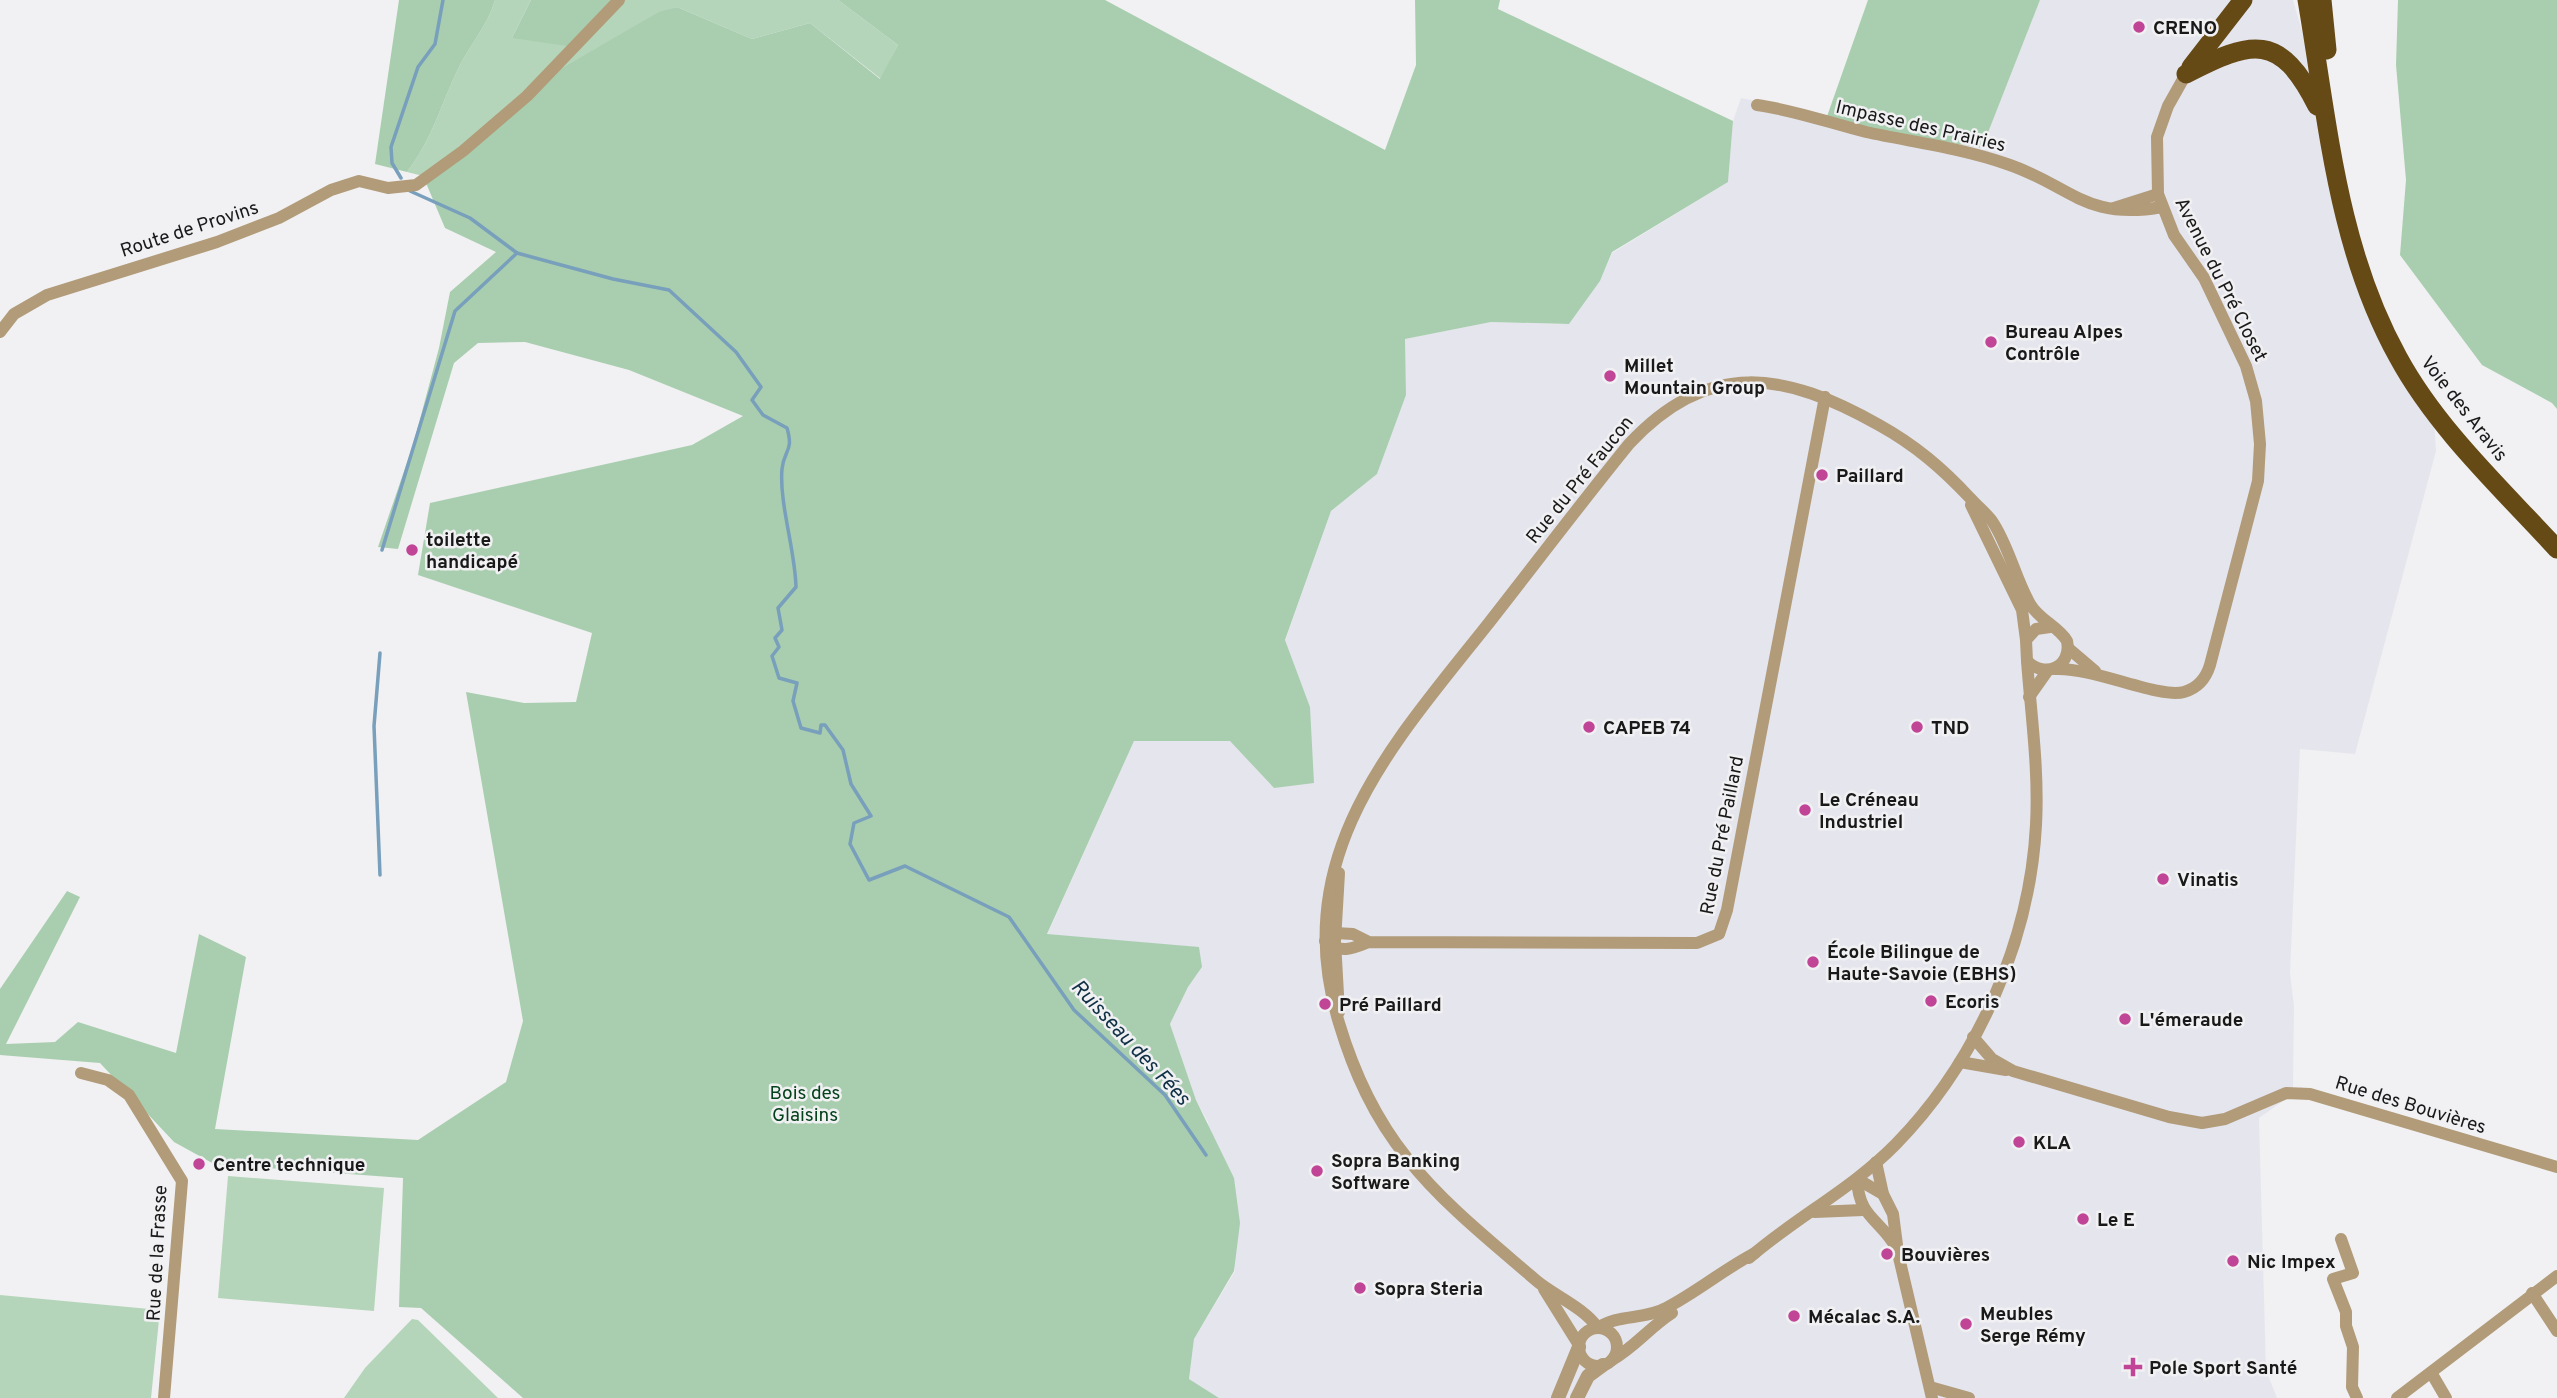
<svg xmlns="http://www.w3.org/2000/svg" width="2557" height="1398" font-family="Overpass,sans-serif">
	<rect width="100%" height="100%" fill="#f1f1f3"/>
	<path fill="#e5e5ee" d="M2040,0h253l28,96 38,171 74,138 3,46 -81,303 -55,-5 -10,224 4,33 -1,83 10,-2 -44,31 7,252 11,28h-1058l-30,-19 5,-40 41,-68 -27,-149 -12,-22 -26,-76 18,-37 14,-20 -155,-32 87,-194h97l43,47 36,-81 -25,-66 46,-130 46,-37 29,-79 -2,-56 87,-17 78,2 31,-43 12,-28 116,-71 5,-61 8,-23 241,50z"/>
	<g fill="#b4d5b9">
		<path d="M495,0h36l-19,38 107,-38h219l60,45 -17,34 -71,-56 -58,16 -75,-32 -18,6 -108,61 -128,102 -16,-4c26,-33 35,-72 54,-109 12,-22 27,-39 34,-63z"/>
		<path d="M228,1176l156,12 -10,123 -156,-13z"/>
		<path d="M0,1295l160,15 -9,88h-151z"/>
		<path d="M412,1319l6,1 80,78h-154l21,-30z"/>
	</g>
	<g fill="#a9ceaf">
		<path d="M399,0h96c-7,24 -22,41 -34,63 -19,37 -28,76 -54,109l-32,-8z"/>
		<path d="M531,0h88l-45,47 -62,-9z"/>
		<path d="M838,0h267l280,150 31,-85 -1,-65h85l-2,9 235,112 -5,61 -116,70 -12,29 -31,43 -78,-2 -86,17 1,56 -29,79 -46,37 -46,129 25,67 4,76 -40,5 -44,-47h-96l-87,193 152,13 3,20 -14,20 -18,37 26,76 38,78 6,45 -6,48 -40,68 -5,40 30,19h-696l-102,-90 -22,-1 4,-129 -189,-14 -40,-22 -74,-79 -100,-8v-66l67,-98 13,6 -74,147 49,-2 23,-20 98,31 23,-119 47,23 -31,172 203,11 88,-58 17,-61 -57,-329 58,11 52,-1 16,-69 -174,-58 12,-72 262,-58 51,-29 -114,-46 -104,-28 -47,1 -24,20 -56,186 -20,-2 35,-102 26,-97 11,-56 46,-40 -51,-24 -22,-52 128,-102 108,-62 18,-5 75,32 58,-16 70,56 18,-34z"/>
		<path d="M1868,0h172l-58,148 -157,-26z"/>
		<path d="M2398,0h159v409l-5,-6 -70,-38 -82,-110 6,-75 -10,-115z"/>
	</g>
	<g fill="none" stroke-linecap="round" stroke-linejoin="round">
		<g stroke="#789fbb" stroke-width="3.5">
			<path d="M401,178l-9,-15 -1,-16 27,-80 17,-23 8,-44"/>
			<path d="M410,191l60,27 47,35 96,26 56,11 67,62 25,35 -9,13 11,15 24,13c7,24 -3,21 -5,41 -3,34 13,80 14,118l-18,21 4,22 -7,8 4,9 -7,9 7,22 18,5 -4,18 8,27 19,5 1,-8h4l18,25 8,34 20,32 -17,7 -4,21 19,36 36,-14 104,51 65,93 91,85 41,60"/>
			<path d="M382,550l73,-239 62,-58"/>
			<path d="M380,653l-6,73 6,149"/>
		</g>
		<g stroke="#b19b79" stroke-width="12">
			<path d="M1757,105c37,5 73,18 109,27 46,10 96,16 141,32 63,21 78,57 155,43"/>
			<path d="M2114,208l44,-14"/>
			<path d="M0,332l14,-18 33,-19 170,-53 62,-24 52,-28 28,-9 29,7 28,-3 47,-34 64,-55 92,-96"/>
			<path d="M1971,505l51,105 4,30"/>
			<path d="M2068,648l27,23"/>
			<path d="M2055,669c39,-2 104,30 129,23 14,-4 22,-14 26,-27l48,-184 2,-37 -4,-43 -10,-35 -42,-88 -30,-43 -16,-41 -1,-57 11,-31 18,-32"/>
			<path d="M2029,697l19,-27"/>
			<path d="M1339,873l-4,68 4,71"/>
			<path d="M1369,942l-16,-8 -18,-1 -10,8c15,13 27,8 44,1l328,1 22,-9 8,-24 98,-513"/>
			<path d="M1973,1037l19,22 21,12 156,46 33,6 23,-4 61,-26 24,1 247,73"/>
			<path d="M1960,1062l46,8"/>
			<path d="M81,1073l27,7 21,15 53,86 -18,217"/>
			<path d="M1876,1162l7,32 10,20 4,31"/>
			<path d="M1857,1179c2,40 23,39 40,70l35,149"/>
			<path d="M1857,1179l26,15"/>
			<path d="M1815,1212l48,-2"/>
			<path d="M2341,1239l12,34 -20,6 13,33v14l7,21 -1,40 5,11"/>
			<path d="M1755,1253c-31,16 -58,39 -89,55 -21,12 -49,6 -68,20 -14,-20 -41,-31 -60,-46 -44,-38 -95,-78 -131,-124 -33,-41 -53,-85 -68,-135 -51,-167 53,-278 149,-399 47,-60 93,-121 141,-180 80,-86 156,-72 250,-19 36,20 63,43 91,73 7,8 16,15 22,23 17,25 23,57 38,83 9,16 28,22 37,37 5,26 -22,38 -40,20l-1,-21 10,-11 14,-2"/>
			<path d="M1749,1258c47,-41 103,-69 147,-114 81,-83 134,-203 140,-319 3,-55 -5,-110 -9,-164"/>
			<path d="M1544,1289l35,56"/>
			<path d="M2532,1293l25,38"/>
			<circle cx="1598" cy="1347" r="19"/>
			<path d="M1612,1360c23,-13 38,-33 60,-47"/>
			<path d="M2432,1374l14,24"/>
			<path d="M1930,1387l39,11"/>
			<path d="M2397,1398l160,-122"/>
		</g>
		<g stroke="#b19b79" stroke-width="14">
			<path d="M1558,1398l21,-51"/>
			<path d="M1577,1398l11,-22 15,-11"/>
		</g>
		<g stroke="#664a16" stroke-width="19">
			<path d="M2307,0c21,122 30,247 91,357 39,72 104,132 159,192"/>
			<path d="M2322,0l5,50"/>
			<path d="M2191,67l52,-67"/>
			<path d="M2186,74c66,-34 94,-42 131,32"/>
		</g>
	</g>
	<g fill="#c14596" stroke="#f1f1f3" stroke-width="2.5">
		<circle cx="2139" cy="27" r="7"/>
		<circle cx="1991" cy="342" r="7"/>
		<circle cx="1610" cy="376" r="7"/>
		<circle cx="1822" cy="475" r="7"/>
		<circle cx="412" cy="550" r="7"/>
		<circle cx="1589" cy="727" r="7"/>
		<circle cx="1917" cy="727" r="7"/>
		<circle cx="1805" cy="810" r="7"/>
		<circle cx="2163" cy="879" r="7"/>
		<circle cx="1813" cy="962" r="7"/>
		<circle cx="1931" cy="1001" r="7"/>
		<circle cx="1325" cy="1004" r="7"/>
		<circle cx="2125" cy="1019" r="7"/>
		<circle cx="2019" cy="1142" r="7"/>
		<circle cx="199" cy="1164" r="7"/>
		<circle cx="1317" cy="1171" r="7"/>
		<circle cx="2083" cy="1219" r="7"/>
		<circle cx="1887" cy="1254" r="7"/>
		<circle cx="2233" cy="1261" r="7"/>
		<circle cx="1360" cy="1288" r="7"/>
		<circle cx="1794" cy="1316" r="7"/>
		<circle cx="1966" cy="1324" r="7"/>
		<path d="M2129.5 1356.5h7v7h7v7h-7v7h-7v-7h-7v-7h7z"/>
	</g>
	<g text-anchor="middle" stroke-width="5" stroke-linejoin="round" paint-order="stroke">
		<g font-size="19" font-weight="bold" fill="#191919" stroke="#f1f1f3" text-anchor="start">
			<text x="2153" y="34">CRENO</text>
			<text x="2005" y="338">Bureau Alpes<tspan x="2005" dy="22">Contrôle</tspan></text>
			<text x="1624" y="372">Millet<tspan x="1624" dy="22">Mountain Group</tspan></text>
			<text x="1836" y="482">Paillard</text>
			<text x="426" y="546">toilette<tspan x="426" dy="22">handicapé</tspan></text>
			<text x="1603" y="734">CAPEB 74</text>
			<text x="1931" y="734">TND</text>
			<text x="1819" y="806">Le Créneau<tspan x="1819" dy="22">Industriel</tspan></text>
			<text x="2177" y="886">Vinatis</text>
			<text x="1827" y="958">École Bilingue de<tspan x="1827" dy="22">Haute-Savoie (EBHS)</tspan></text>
			<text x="1945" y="1008">Ecoris</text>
			<text x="1339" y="1011">Pré Paillard</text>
			<text x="2139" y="1026">L'émeraude</text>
			<text x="2033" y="1149">KLA</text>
			<text x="1331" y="1167">Sopra Banking<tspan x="1331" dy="22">Software</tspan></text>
			<text x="213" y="1171">Centre technique</text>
			<text x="2097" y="1226">Le E</text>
			<text x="1901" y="1261">Bouvières</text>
			<text x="2247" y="1268">Nic Impex</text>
			<text x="1374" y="1295">Sopra Steria</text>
			<text x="1980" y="1320">Meubles<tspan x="1980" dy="22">Serge Rémy</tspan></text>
			<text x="1808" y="1323">Mécalac S.A.</text>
			<text x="2149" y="1374">Pole Sport Santé</text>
		</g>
		<g font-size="19" fill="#191919" stroke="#f1f1f3">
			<text transform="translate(1921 125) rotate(13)" y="7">Impasse des Prairies</text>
			<text transform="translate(189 228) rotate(-18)" y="7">Route de Provins</text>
			<text transform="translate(2222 279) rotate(63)" y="7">Avenue du Pré Closet</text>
			<text transform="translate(2465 408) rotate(52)" y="7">Voie des Aravis</text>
			<text transform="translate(1579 479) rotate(-51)" y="7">Rue du Pré Faucon</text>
			<text transform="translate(1721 835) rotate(-79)" y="7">Rue du Pré Paillard</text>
			<text transform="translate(2411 1104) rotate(17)" y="7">Rue des Bouvières</text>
			<text transform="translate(156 1253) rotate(-87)" y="7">Rue de la Frasse</text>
		</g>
		<g font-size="19" fill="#03421a" stroke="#f1f1f3">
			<text x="805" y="1099">Bois des<tspan x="805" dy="22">Glaisins</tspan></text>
		</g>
		<g font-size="21" font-style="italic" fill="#0f3045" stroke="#f1f1f3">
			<text transform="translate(1131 1042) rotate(47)" y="7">Ruisseau des Fées</text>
		</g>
	</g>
</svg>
